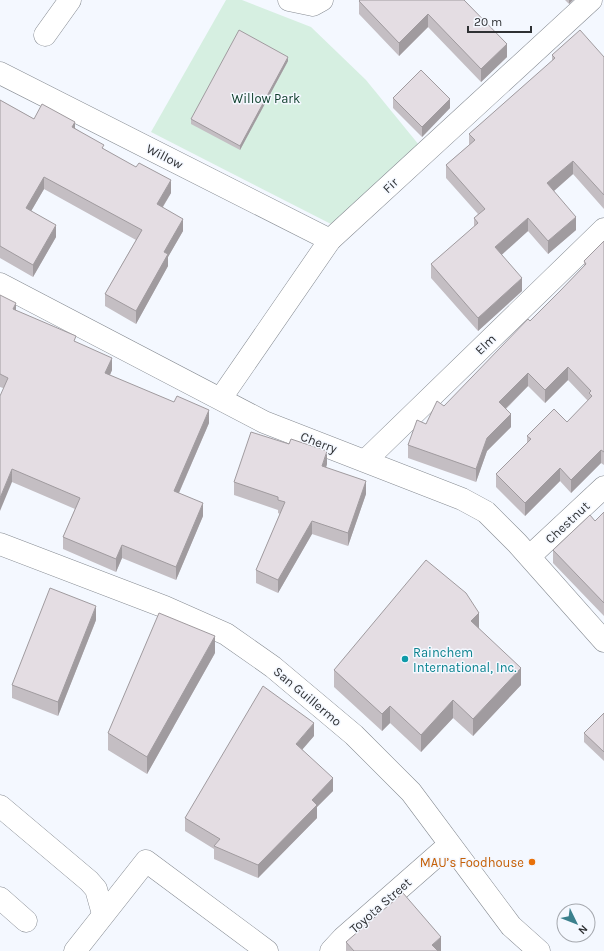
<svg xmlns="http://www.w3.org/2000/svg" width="604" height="951" font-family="Karla,sans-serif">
	<rect width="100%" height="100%" fill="#f4f8ff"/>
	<path fill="#d6efe1" d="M226,0h16l69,27 55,53 53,65 -88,79 -180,-92z"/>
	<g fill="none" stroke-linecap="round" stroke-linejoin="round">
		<defs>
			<g id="street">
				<path d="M289,0l24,5 9,-5"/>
				<path d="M45,35l25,-35"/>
				<path d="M0,73l330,167"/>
				<path d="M0,284l264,138 198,77 24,13 31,31 87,98"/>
				<path d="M221,398l109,-158 261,-240"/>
				<path d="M366,460l238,-231"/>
				<path d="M0,544l165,63 61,27 47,33 81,68 57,57 100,134 28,25"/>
				<path d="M530,556l74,-69"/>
				<path d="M0,806l89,75 7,8 7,25"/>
				<path d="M0,898l26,23"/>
				<path d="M75,951l71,-90 121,90"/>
				<path d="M331,951l12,-13 106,-93"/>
			</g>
		</defs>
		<use href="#street" stroke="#868b92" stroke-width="23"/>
		<use href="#street" stroke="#fff" stroke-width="22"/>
	</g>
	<g fill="#c4bec3">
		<path d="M464,0l43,57 -26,25 -53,-55 -29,29 -40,-42v-13z"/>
		<path d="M565,0h8l-4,4z"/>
		<path d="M552,55l52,2v152l-31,-35 -19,17 22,39 -28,24 -20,-23 -27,24 21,36 -44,40 -47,-53v-14l43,-37v-9l4,-4 -32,-36v-13l23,-20v-11l83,-73z"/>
		<path d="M288,61l-48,89 -49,-26v-5z"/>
		<path d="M393,98l57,10 -28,29 -29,-29z"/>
		<path d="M0,100l34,19 41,9 29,21 67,44 -8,14 20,24 -15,26v9l-32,58 -31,-18v-12l31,-54 -92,-51 -13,22 25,26 -23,40 -33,-19z"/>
		<path d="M604,242v223l-3,-2 -30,30 -11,-12 -35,35 -29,-29v-13l31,-31v-7l40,-14 21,-21 -20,-21 -23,23 -17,-17 -22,23 5,18 -24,24 -11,31 -68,-24v-13l18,-21 134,-133 24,-25v-5z"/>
		<path d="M0,295l16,16 60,31 36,28 -2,5 99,48 -30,70 24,23 -27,64 -54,-22 -6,14 -53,-23v-12l12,-28 -63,-27 -9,-94 -3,-1z"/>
		<path d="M327,464l-1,4 40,26 -18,52 -36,-12 -34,59 -22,-10v-13l24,-56 -2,-1v-3l-44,-15v-13z"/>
		<path d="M604,512v104l-51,-53v-13l42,-29z"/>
		<path d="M96,620l-38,96 -46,-18v-13z"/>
		<path d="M479,628l42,57 -48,51 -20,-18 -32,34 -31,-29 -8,8 -48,-44v-17z"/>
		<path d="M215,653l-68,121 -39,-24v-17z"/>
		<path d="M604,713v48l-20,-19v-9z"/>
		<path d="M314,736l-12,13 31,42 -16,16v11l-59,60 -44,-19v-10l-29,-18v-13z"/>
		<path d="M346,942l95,9h-95z"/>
	</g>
	<g fill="#a09b9f">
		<path d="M569,0h4l-4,4z"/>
		<path d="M428,14v13l-29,29v-13z"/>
		<path d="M507,44v13l-26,25v-13z"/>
		<path d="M288,57v4l-48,89v-4z"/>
		<path d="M450,99v9l-28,29v-10z"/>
		<path d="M75,122v12l-3,-7z"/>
		<path d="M573,161v13l-26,23v-14z"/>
		<path d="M44,177v12l-18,31v-12z"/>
		<path d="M171,180v13l-14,23v-12z"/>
		<path d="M576,217v13l-28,24v-13z"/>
		<path d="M528,218v13l-33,30v-14z"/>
		<path d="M183,219v12l-15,26v9l-32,58v-13l28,-59z"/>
		<path d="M56,225v12l-23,40v-12z"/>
		<path d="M522,278v13l-44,40v-13z"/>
		<path d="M16,303v13l-3,-7z"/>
		<path d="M112,358v12l-7,16v-13z"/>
		<path d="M568,367v13l-23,23v-13z"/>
		<path d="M528,373v13l-29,29v-13z"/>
		<path d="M209,410v13l-35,81v-13z"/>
		<path d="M511,414v13l-24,24 -11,31v-13l11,-31z"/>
		<path d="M601,450v13l-30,30v-13z"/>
		<path d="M327,451v13l-5,15v-13z"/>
		<path d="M560,468v13l-35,35v-13z"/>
		<path d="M12,469v13l-12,29v-13z"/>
		<path d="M366,481v13l-18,52v-13z"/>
		<path d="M203,503v13l-27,64v-13z"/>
		<path d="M312,521v13l-34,59v-13z"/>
		<path d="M122,545v13l-6,14v-13z"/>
		<path d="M96,606v14l-38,96v-14z"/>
		<path d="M479,613v17l-8,-9z"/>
		<path d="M215,636v17l-68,121v-17z"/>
		<path d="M521,668v17l-48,51v-17z"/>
		<path d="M453,700v18l-32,34v-17z"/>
		<path d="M390,706v17l-8,8v-17z"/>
		<path d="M314,723v13l-18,21v-13z"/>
		<path d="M333,778v13l-16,16v11l-59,60v-13l54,-65z"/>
		<path d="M441,937v14h-9v-6z"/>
	</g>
	<g fill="#e4dde3" stroke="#a09b9f">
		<path d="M360,0h104l43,44 -26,25 -53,-55 -29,29 -40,-42z"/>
		<path d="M239,30l49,27 -48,89 -49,-27z"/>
		<path d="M580,30l24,27v138l-31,-34 -26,22 29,34 -28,24 -20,-23 -33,29 27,31 -44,40 -47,-54 47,-41 -4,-5 11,-9 -39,-44 29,-25 -6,-6 86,-76 -3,-3z"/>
		<path d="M421,70l29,29 -28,28 -29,-29z"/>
		<path d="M0,100l34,19 8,-15 33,18 -3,5 32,18 -2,3 34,19 3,-4 32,17 -14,24 26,15 -19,33 4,2 -32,57 -31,-17 37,-64 -98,-53 -18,31 30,17 -23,40 -33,-19z"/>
		<path d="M604,241v211l-3,-2 -30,30 -11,-12 -35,35 -29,-29 35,-35 -4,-3 27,-27 13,13 25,-26 -3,-3 2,-2 -23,-24 -23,23 -17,-17 -29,29 12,12 -24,24 -11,31 -68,-24 9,-25 9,4 11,-23 7,5 84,-87 2,2 30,-30 26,-27 -2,-3z"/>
		<path d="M0,295l16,8 -3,6 63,27 -2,5 38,17 -7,15 69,29 3,-6 32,14 -35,81 29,12 -27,64 -54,-22 -6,14 -53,-22 17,-39 -68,-29 -12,29v-102l8,-18 -8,-4z"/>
		<path d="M251,432l38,12 2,-5 36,12 -5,15 44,15 -18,52 -36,-12 -34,59 -22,-10 29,-68 -7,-2v-3l-44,-15z"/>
		<path d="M604,512v91l-51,-53 37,-35 5,6z"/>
		<path d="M426,560l40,33 13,20 -8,8 50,47 -48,51 -20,-19 -32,35 -31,-29 -8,8 -48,-44z"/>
		<path d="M50,588l46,18 -38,96 -46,-17z"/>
		<path d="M159,613l56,23 -68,121 -39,-24z"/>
		<path d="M263,686l51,37 -18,21 37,34 -21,22 5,5 -59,60 -44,-19 6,-7 -35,-21z"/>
		<path d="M604,713v39l-20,-19z"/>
		<path d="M403,893l38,44 -9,8 6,6h-84l-8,-9z"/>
	</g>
	<circle fill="#0f9aa8" stroke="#f4f8ff" stroke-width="1.5" cx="405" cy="659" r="4"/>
	<circle fill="#e8710a" stroke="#f4f8ff" stroke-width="1.5" cx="532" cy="862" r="4"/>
	<g text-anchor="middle" stroke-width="3" stroke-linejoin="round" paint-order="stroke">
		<g font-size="13" fill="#0c3c29" stroke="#f4f8ff">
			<text x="266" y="103">Willow Park</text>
		</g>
		<g font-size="13" fill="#2f3134" stroke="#f4f8ff">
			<text transform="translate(165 156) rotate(27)" y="5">Willow</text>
			<text transform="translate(390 185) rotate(-43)" y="5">Fir</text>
			<text transform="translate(485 344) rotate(-44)" y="5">Elm</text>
			<text transform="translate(319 442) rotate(21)" y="5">Cherry</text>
			<text transform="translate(567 522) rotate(-43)" y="5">Chestnut</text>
			<text transform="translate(308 696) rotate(40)" y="5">San Guillermo</text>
			<text transform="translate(380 905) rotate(-41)" y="5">Toyota Street</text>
		</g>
		<g font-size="13" fill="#0d838f" stroke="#f4f8ff" text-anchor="start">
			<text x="413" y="657">Rainchem<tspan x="413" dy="15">International, Inc.</tspan></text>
		</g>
		<g font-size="13" fill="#c56008" stroke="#f4f8ff" text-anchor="end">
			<text x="524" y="867">MAU’s Foodhouse</text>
		</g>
	</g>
	<g transform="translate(576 923) rotate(133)"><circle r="19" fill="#f4f8ff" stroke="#a5a8ae"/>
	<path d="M0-3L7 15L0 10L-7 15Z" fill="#3b808d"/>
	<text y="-6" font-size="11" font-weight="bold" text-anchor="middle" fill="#2f3134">N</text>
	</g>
	<path d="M468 26v6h63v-6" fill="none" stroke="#2f3134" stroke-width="2"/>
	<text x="474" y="26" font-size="12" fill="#2f3134" stroke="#f4f8ff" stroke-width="3" paint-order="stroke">20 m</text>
</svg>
